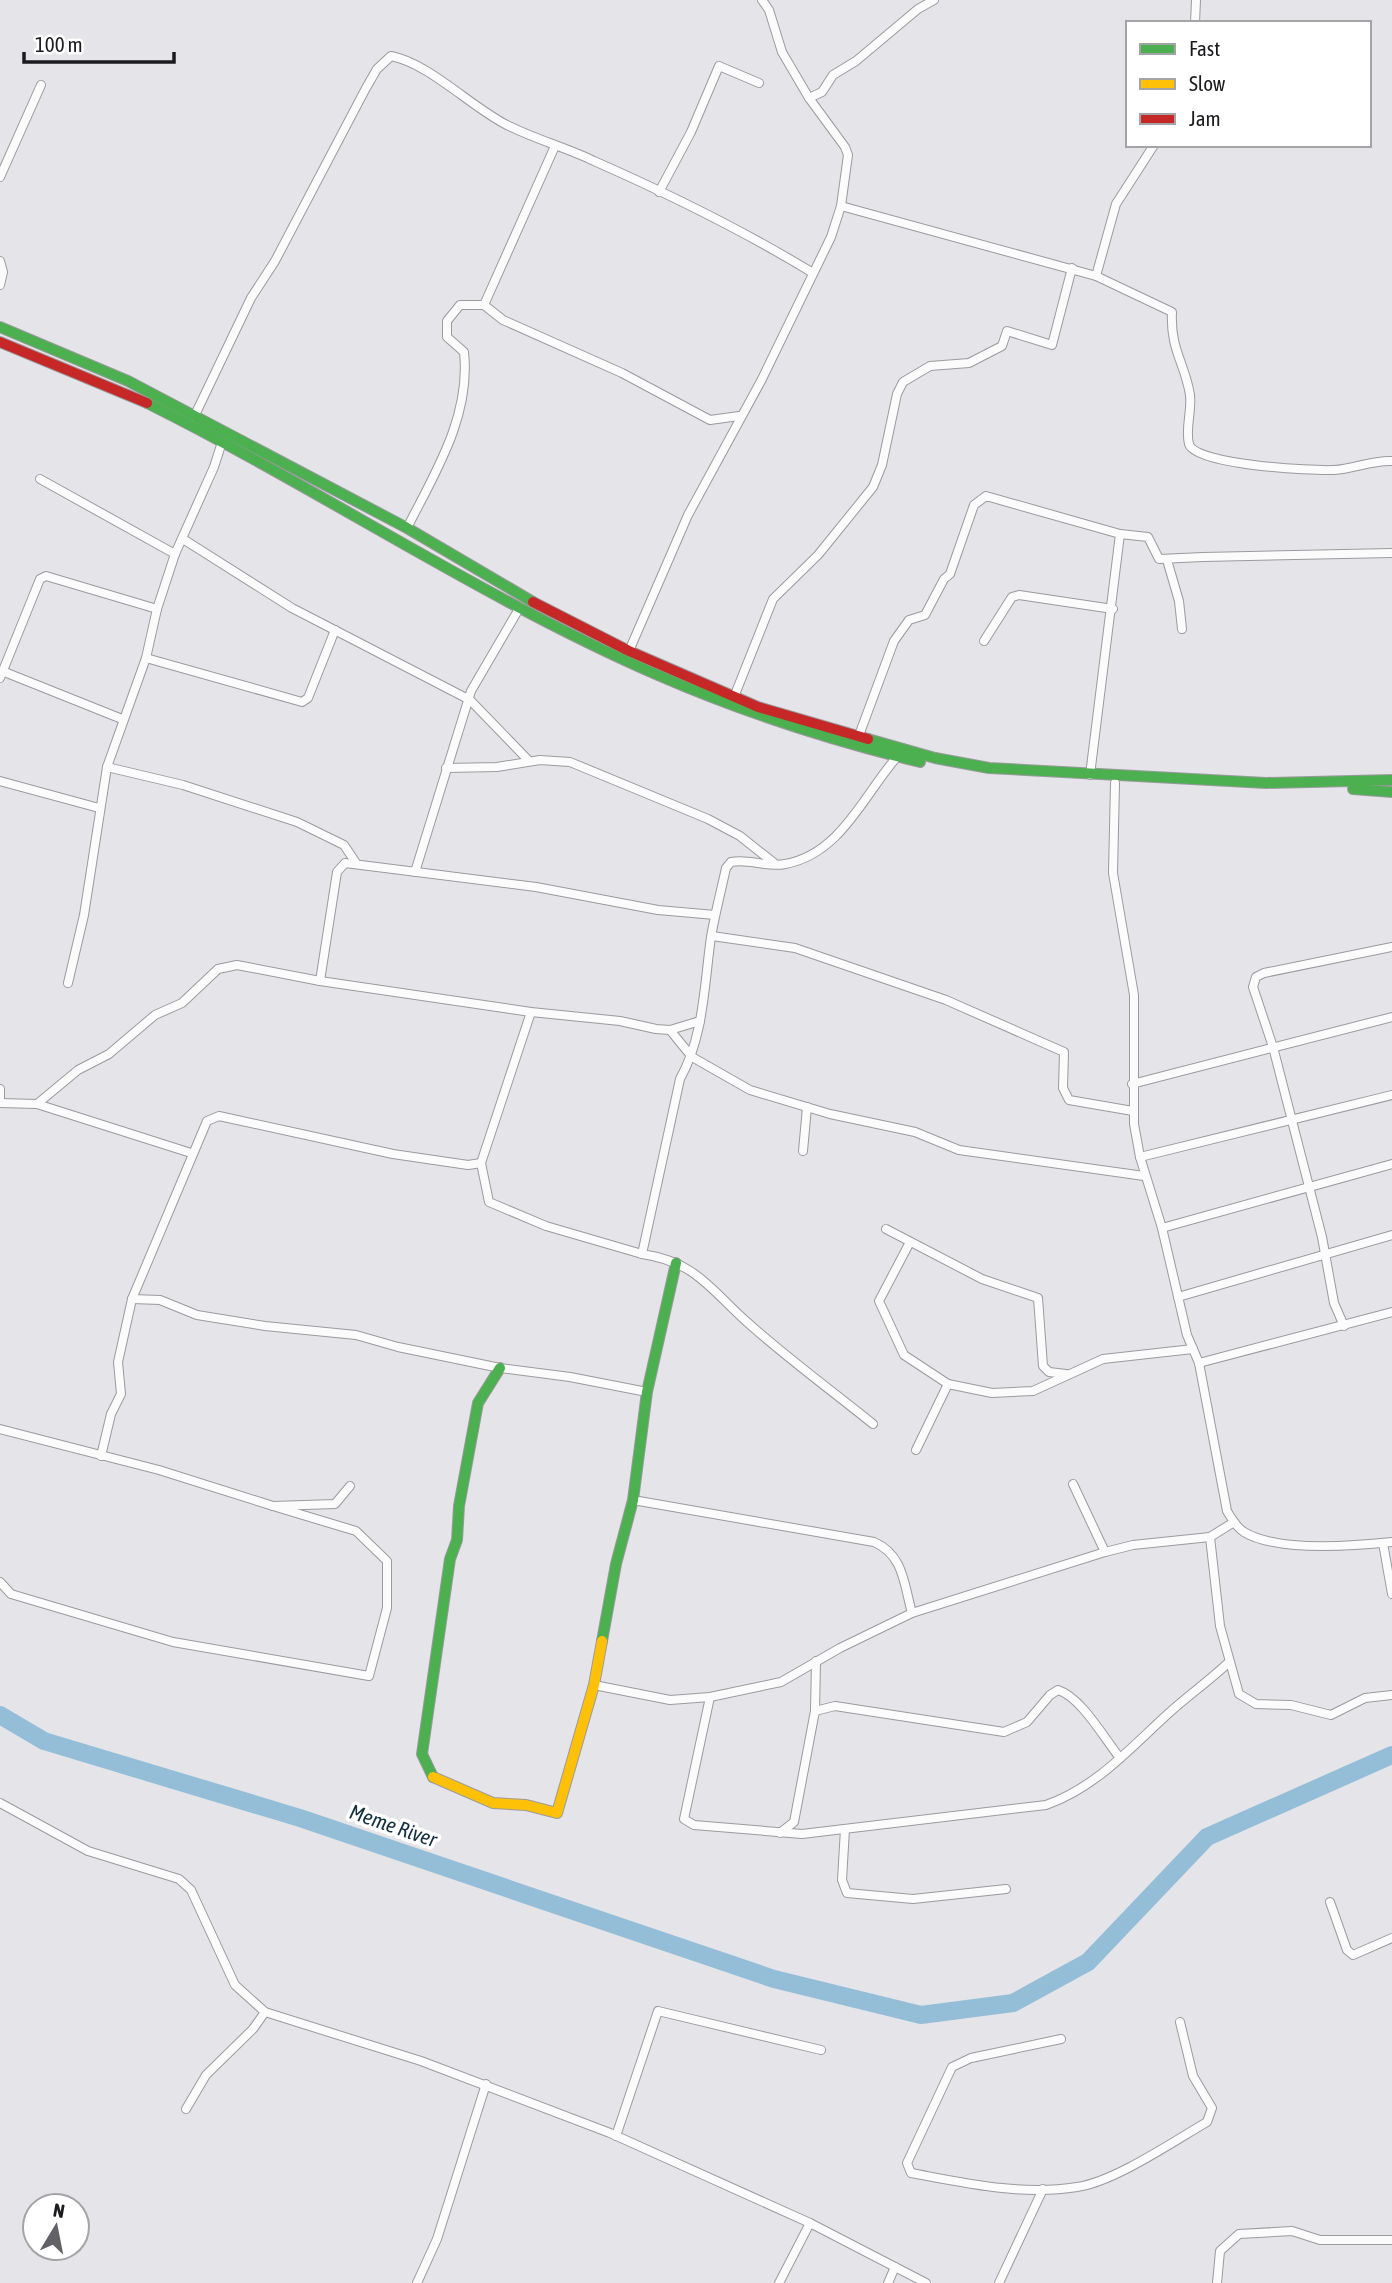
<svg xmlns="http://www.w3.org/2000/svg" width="1392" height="2283" font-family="'Asap Condensed',sans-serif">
	<rect width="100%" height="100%" fill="#e5e4e9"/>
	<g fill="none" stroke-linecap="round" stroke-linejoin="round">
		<path stroke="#94bed7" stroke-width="18" d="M0,1715l44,26 256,77 474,161 147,36 92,-12 75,-41 119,-125 185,-82"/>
		<defs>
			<g id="street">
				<path d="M1195,23l1,-23"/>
				<path d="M809,98l13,-6 11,-17 23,-14 62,-52 16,-9"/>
				<path d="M0,177l41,-92"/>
				<path d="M659,192l32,-60 28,-66 40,17"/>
				<path d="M841,206l255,70 20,-72 38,-59"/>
				<path d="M0,261l3,11 -3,13"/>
				<path d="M1096,276l76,36c-2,38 13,51 18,83 2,16 -5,34 -1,49 6,21 123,27 145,26 19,-1 38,-10 58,-9"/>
				<path d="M484,305l71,-159"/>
				<path d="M194,417l57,-119 24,-37 91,-173 11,-19 14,-13c37,7 78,49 114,68 29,15 60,23 89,37 75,33 150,70 219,112"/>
				<path d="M40,479l135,75"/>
				<path d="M407,528c28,-55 64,-112 57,-176l-17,-15v-16l13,-16h24l19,15 119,53 88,47 29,-4"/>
				<path d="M1120,534l28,3 11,22 44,-2 189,-4"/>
				<path d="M183,539l109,69 178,92 59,61"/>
				<path d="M1167,560l12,41 3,28"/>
				<path d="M984,641l28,-44 7,-2 94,14"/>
				<path d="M629,651l59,-136 73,-134 70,-144 10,-31 7,-51 -3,-8 -36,-49 -27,-46 -13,-42 -7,-10"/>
				<path d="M146,658l156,44 6,-4 27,-68"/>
				<path d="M2,671l120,48"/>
				<path d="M0,678l40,-99 6,-3 111,33"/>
				<path d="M734,697l39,-98 45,-44 55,-68 9,-22 15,-71 6,-12 27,-16 39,-3 33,-17 5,-15 45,14 20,-77"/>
				<path d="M858,738l36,-97 15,-21 16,-5 19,-36 6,-5 24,-69 12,-9 134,38 -30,241"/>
				<path d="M107,767l76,18 114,37 47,23 12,18"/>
				<path d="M446,768l51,-1 43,-7 30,2 138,57 32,17 34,27"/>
				<path d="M0,781l99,27"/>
				<path d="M1115,783l-2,90 21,122v129l6,33 22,71 25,107 12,28 28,148c5,8 9,16 17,21 33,20 110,14 148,10"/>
				<path d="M415,872l56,-181 49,-84"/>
				<path d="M712,936l83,12 151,52 118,52 -1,36 6,12 64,11"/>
				<path d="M320,981l17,-109 8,-9 191,24 122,23 57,5"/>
				<path d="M68,983l16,-68 23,-148 39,-109 11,-49 18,-55 39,-87 8,-25"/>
				<path d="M531,1012l-50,151 8,39 57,24 96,28"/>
				<path d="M670,1030l22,27 58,33 80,24 85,18 44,18 185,26"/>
				<path d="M1132,1084l260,-67"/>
				<path d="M0,1089v9"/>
				<path d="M0,1103l37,1 154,49"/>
				<path d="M37,1104l41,-34 31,-16 46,-39 27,-12 36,-34 19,-4 83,16 211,31 89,9 36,8 14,1 30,-9"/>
				<path d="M803,1151l4,-44"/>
				<path d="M1140,1157l252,-62"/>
				<path d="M1162,1228l230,-64"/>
				<path d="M886,1229l96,50 56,19 5,68 6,6 17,2"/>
				<path d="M910,1242l-31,59 25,54 44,29 44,9 41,-2 70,-32 90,-10"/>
				<path d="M1178,1297l214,-62"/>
				<path d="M132,1299l28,1 37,15 68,11 91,9 42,12 102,21 70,9 77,15"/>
				<path d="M1344,1326l-10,-23 -12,-66 -49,-190 -20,-60 3,-10 8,-4 128,-26"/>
				<path d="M1199,1363l193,-51"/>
				<path d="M873,1424c-42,-34 -86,-66 -126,-102 -37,-33 -51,-60 -105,-68l38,-175c24,-43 24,-93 31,-142 4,-23 10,-46 15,-69l5,-6c18,-4 36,6 54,2 56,-10 79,-70 112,-107"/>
				<path d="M0,1429l159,41 114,36 62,-2 15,-18"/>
				<path d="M916,1450l32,-66"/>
				<path d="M101,1456l10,-42 10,-20 -3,-32 14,-63 75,-178 12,-5 174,38 75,11 13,-2"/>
				<path d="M1073,1484l32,68"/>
				<path d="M633,1500l241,42c30,13 30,43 38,71"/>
				<path d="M1210,1537l10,89 19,68 17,10 35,1 40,10 34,-17 27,-3"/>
				<path d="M1383,1543l9,51"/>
				<path d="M0,1582l11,12 162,48 196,34 18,-68v-47l-31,-30 -83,-25"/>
				<path d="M594,1685l76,15 40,-3 71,-15 59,-34 72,-35 193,-61 28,-7 77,-8 24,-15"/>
				<path d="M710,1697l-26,122 10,6 108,9 244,-29c51,-18 85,-58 124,-93 19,-17 40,-32 58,-49"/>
				<path d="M815,1711l20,-5 169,26 23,-10 23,-27 8,-5c23,7 46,48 62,68"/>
				<path d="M0,1803l88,48 91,28 12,11 44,95 30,27 156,49 189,72 200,90 116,60"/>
				<path d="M845,1829l-3,51 5,13 66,6 93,-10"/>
				<path d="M780,1833l14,-11 21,-111 1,-50"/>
				<path d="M1330,1902l17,48 6,5 39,-17"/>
				<path d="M1061,2039l-90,19 -19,9 -45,96 4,10c54,10 111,23 166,14 37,-5 97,-46 130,-65l5,-14 -19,-32 -13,-54"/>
				<path d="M186,2109l20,-34 47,-46 12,-17"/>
				<path d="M616,2136l42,-125 163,39"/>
				<path d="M417,2283l20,-44 49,-155"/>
				<path d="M779,2283l31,-60"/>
				<path d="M888,2283l7,-16"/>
				<path d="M999,2283l44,-94"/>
				<path d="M1217,2283l3,-32 19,-17 53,-3 28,9h72"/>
			</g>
			<g id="fast">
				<path d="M0,327l128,54 279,147 126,74"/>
				<path d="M147,403c173,86 334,195 511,272 85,37 172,65 262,87"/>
				<path d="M868,739l67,19 54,10 277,15 126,-3"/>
				<path d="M1353,789l39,3"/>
				<path d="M602,1641l14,-77 17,-64 14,-108 29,-129"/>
				<path d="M433,1777l-11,-23 28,-195 7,-19 2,-34 19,-103 22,-35"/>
			</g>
			<path id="slow" d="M433,1777l60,26 33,2 31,8 37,-128 8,-44"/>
			<g id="jam">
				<path d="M0,342l147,61"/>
				<path d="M533,602l96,49 129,56 110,32"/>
			</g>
		</defs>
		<use href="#street" stroke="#9b9a9e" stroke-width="10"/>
		<use href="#fast" stroke="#9b9a9e" stroke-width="12"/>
		<use href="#slow" stroke="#9b9a9e" stroke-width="12"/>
		<use href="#jam" stroke="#9b9a9e" stroke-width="12"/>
		<use href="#street" stroke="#fbfbfc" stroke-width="8"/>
		<use href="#fast" stroke="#4caf50" stroke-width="10"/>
		<use href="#slow" stroke="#ffc107" stroke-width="10"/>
		<use href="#jam" stroke="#c62828" stroke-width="10"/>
	</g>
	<g text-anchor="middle" stroke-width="7" stroke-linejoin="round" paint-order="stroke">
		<g font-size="21" font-style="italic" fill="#122f3d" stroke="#fff">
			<text transform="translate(393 1826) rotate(19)" y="7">Meme River</text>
		</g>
	</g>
	<rect x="1126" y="21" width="245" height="126" fill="#ffffff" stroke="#a4a3a5" stroke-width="2"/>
	<rect x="1140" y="44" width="35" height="10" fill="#4caf50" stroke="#a4a3a5" stroke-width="2"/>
	<text x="1189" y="56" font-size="21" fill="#1b1a1e">Fast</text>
	<rect x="1140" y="79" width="35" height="10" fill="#ffc107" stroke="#a4a3a5" stroke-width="2"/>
	<text x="1189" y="91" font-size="21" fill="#1b1a1e">Slow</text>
	<rect x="1140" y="114" width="35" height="10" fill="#c62828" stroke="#a4a3a5" stroke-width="2"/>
	<text x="1189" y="126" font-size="21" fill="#1b1a1e">Jam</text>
	<g transform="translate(56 2227) rotate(10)"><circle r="33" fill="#ffffff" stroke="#a4a3a5" stroke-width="2"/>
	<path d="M0-5L12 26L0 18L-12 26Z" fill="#626165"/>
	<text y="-10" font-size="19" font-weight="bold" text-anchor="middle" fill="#1b1a1e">N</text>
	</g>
	<path d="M24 52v10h150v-10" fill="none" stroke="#1b1a1e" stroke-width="3.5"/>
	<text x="35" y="52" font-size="21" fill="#1b1a1e" stroke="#ffffff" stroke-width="5" paint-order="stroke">100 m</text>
</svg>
